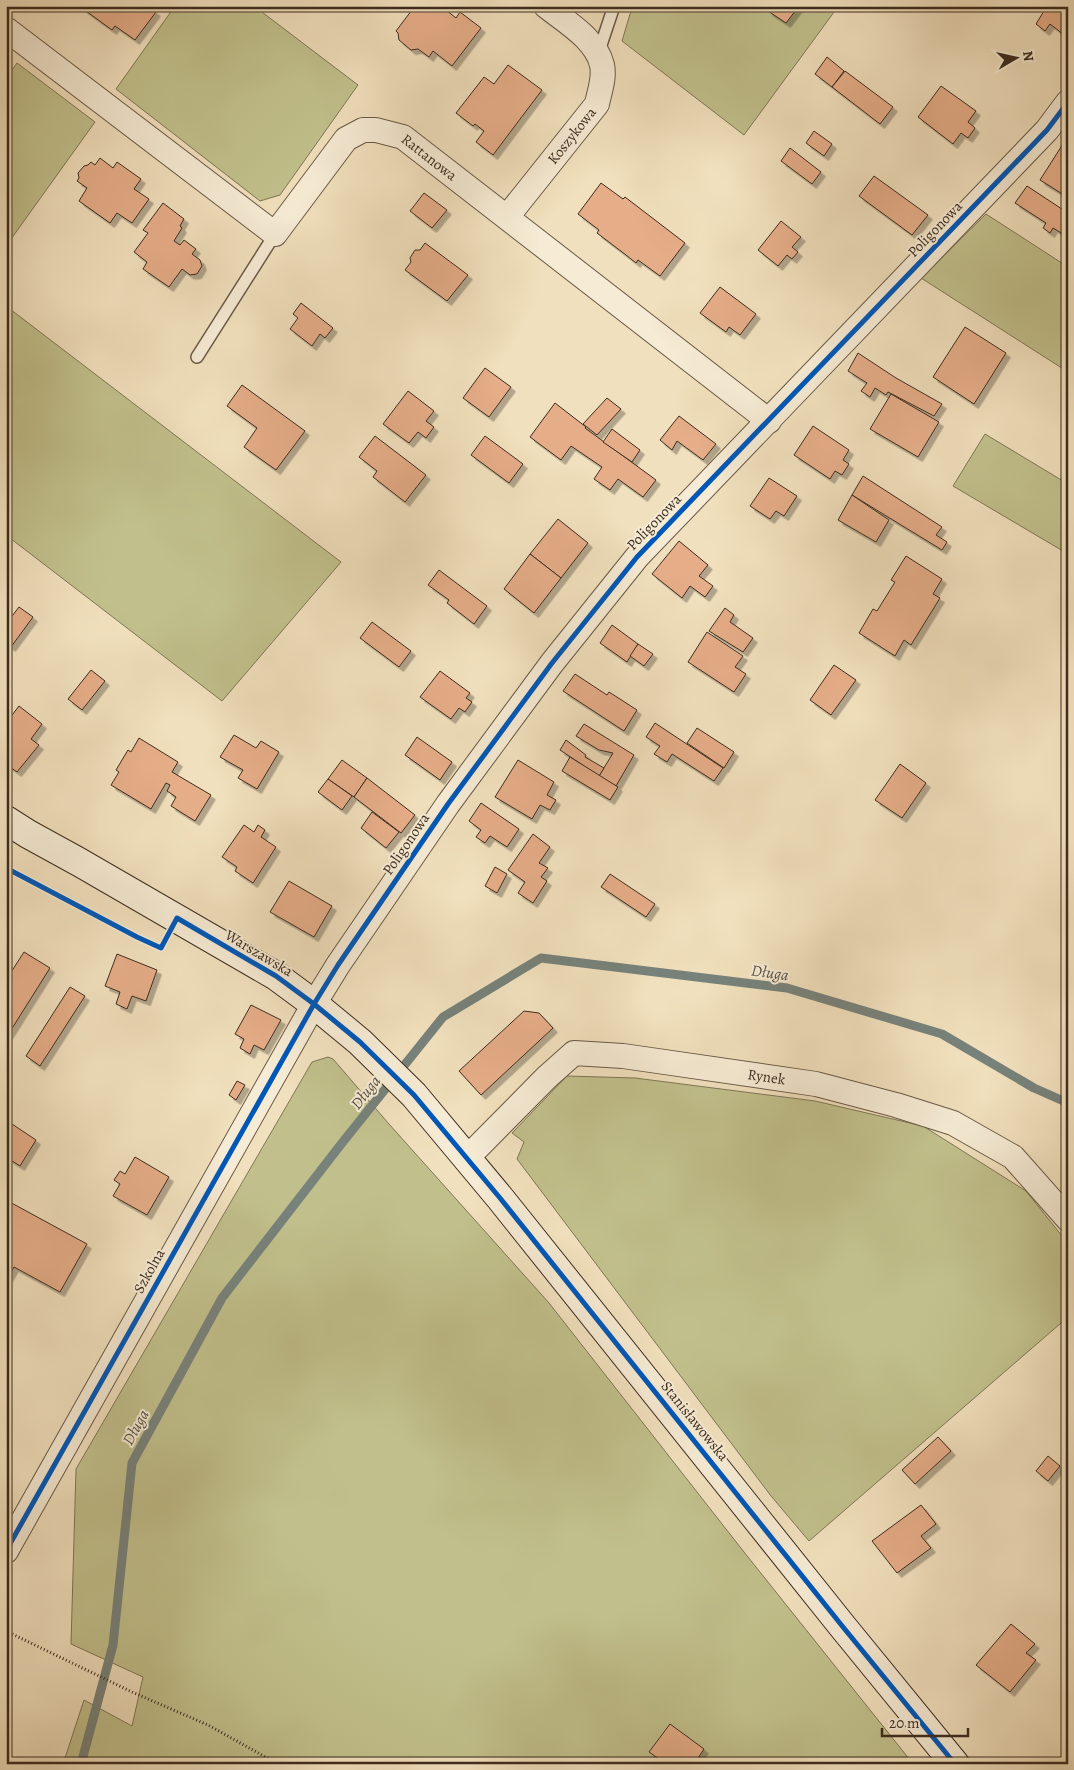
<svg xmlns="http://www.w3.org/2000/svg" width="1074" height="1770" font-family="Alegreya,serif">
	<defs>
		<filter id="shadow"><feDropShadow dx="4.5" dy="4.5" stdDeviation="0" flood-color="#0004"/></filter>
	</defs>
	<rect width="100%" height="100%" fill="#f1e0bd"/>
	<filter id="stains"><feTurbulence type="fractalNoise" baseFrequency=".004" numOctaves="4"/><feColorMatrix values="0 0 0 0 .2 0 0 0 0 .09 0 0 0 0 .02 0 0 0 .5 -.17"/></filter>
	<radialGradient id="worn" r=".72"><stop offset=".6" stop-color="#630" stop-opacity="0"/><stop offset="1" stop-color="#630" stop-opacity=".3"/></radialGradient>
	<g fill="#c1c08c" stroke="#7f7656">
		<path d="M175,6h79l104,79 -78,110 -20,6 -144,-112z"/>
		<path d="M634,6h201l2,2 -93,127 -122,-94 8,-27z"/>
		<path d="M17,63l78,59 -89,124v-168z"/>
		<path d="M986,214l82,53v105l-147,-94z"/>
		<path d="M6,306l335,256 -119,139 -216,-166z"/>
		<path d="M985,434l83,50v70l-115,-68z"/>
		<path d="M328,1057l5,2 56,65 160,179 195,249 162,203 5,9h-848l21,-64 48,26 11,-49 -72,-33 5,-175 236,-407z"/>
		<path d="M567,1076l68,2 180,23 108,25 103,65 40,50 2,2v74l-259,224 -38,-45 -254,-337 7,-17 -12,-9z"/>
	</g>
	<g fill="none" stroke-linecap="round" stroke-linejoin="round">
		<path stroke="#77827b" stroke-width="9" d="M81,1764l32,-119 19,-182 90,-165 120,-155 101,-126 98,-59 246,30 155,46 92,54 34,15"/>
	</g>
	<g fill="#e5ad88" stroke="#3d2c1f" filter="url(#shadow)">
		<path d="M79,6h69l8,6 -21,28 -20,-14 -3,4z"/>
		<path d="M415,6h26l15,12 4,-6 21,16 -29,38 -19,-15 -4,6 -11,-8 -7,1 -12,-10 -1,-7 -2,-2z"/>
		<path d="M771,6h28l-13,17 -18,-12z"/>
		<path d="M1047,6h18l3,3v29l-18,-14 -5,7 -9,-7z"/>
		<path d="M827,57l17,14 -12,16 -17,-13z"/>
		<path d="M508,65l34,25 -49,65 -17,-13 8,-11 -9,-7 -2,2 -17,-13 28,-36 10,7z"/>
		<path d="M845,71l48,36 -13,17 -48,-37z"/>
		<path d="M941,86l35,25 -8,11 7,6 -7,10 -7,-5 -8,11 -35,-27z"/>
		<path d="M814,131l18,13 -8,12 -18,-13z"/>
		<path d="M1068,136v53l-4,6 -24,-15z"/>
		<path d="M790,148l31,24 -9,12 -31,-23z"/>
		<path d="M100,158l13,10 4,-6 24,17 -7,10 15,10 -17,24 -15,-10 -7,10 -31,-22 8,-13 -10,-7 2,-3 -1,-5 6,-7 4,-1 3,-3 4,3z"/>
		<path d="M874,176l54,39 -16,20 -53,-39z"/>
		<path d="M601,183l22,16 2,-2 60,46 -25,33 -22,-16 -2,3 -10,-8 -29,-22 2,-3 -21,-16z"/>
		<path d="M1027,186l41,27v24l-15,-9 -3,5 -7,-5 3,-5 -31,-20z"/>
		<path d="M424,193l23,17 -15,18 -22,-17z"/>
		<path d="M163,203l21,16 -4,7 2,2 -8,13 6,4 4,-5 12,9 -4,5 8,6 2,6 -5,8 -7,1 -8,-6 -13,18 -26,-18 4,-7 -13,-10 14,-19 -5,-3z"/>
		<path d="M781,221l20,16 -9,10 6,5 -6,7 -5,-4 -9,11 -20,-16z"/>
		<path d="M425,243l43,32 -21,26 -42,-31 6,-8 -1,-4 5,-8h5z"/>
		<path d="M720,287l36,27 -16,21 -11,-8 -3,5 -26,-19z"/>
		<path d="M301,303l32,25 -8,10 -5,-4 -8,12 -22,-17 8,-11 -5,-4z"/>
		<path d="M965,327l41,26 -32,51 -41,-27z"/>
		<path d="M858,353l38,25 46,26 -8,12 -46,-24 -2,3 -11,-7 -5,9 -9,-6 6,-8 -19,-12z"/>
		<path d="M485,368l26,19 -22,30 -26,-19z"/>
		<path d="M242,385l63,46 -29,39 -32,-23 13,-19 -30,-22z"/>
		<path d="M408,391l26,20 -8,10 8,6 -8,11 -8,-6 -9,11 -26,-19z"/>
		<path d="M891,394l48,28 -21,35 -48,-28z"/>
		<path d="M607,398l14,11 -24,26 -14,-11z"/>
		<path d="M555,403l31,24 -1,1 71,52 -13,17 -25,-18 -8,11 -16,-11 8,-12 -31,-21 -10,14 -31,-23z"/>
		<path d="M679,416l37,28 -13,16 -26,-19 -5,9 -12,-10z"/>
		<path d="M813,426l36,24 -6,10 6,4 -7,11 -7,-4 -5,8 -36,-24z"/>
		<path d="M612,429l28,21 -8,12 -29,-20z"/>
		<path d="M375,436l51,39 -21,27 -32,-25 4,-6 -18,-14z"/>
		<path d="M485,436l38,28 -14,19 -38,-28z"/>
		<path d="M863,476l79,51 -6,8 11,7 -5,8 -90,-55z"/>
		<path d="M769,478l28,18 -13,20 -8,-5 -6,8 -20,-13z"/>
		<path d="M852,495l37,25 -13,22 -38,-22z"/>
		<path d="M558,519l30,24 -27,35 -31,-24z"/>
		<path d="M679,541l29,24 -9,11 14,10 -8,11 -15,-11 -8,12 -30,-24z"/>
		<path d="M530,554l31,24 -27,35 -30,-24z"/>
		<path d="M906,556l36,23 -9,15 7,4 -29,47 -7,-5 -9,16 -36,-23 14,-24 4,2 18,-29 -4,-2z"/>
		<path d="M439,570l48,36 -13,18 -27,-21 2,-3 -21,-15z"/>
		<path d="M19,607l14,10 -22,30 -5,-3v-20z"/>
		<path d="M725,608l9,7 -4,7 23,16 -10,14 -34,-21z"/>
		<path d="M372,622l39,29 -12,16 -39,-29z"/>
		<path d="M612,625l26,19 -11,18 -27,-19z"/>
		<path d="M707,632l36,24 -8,11 11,7 -12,18 -46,-30z"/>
		<path d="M638,644l15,10 -9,12 -14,-10z"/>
		<path d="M834,665l22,15 -25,35 -21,-15z"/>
		<path d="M91,670l14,11 -23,29 -14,-11z"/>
		<path d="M440,671l30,22 -4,5 6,4 -7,10 -6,-4 -8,11 -31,-22z"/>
		<path d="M575,674l32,21 2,-3 28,18 -13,21 -61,-40z"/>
		<path d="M19,706l23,18 -11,15 8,6 -22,27 -11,-8v-41z"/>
		<path d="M655,723l68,45 -9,13 -42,-27 -5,8 -13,-8 6,-8 -14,-9z"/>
		<path d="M584,724l50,31 -18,31 -17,-10 14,-23 -14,-3 -23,-14z"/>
		<path d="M697,728l37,24 -10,16 -37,-25z"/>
		<path d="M234,735l22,13 5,-7 18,11 -22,37 -19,-11 5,-8 -23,-13z"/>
		<path d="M417,737l35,25 -12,18 -35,-25z"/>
		<path d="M139,738l39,24 -6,10 39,23 -16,26 -24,-15 5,-9 -9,-6 3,-6 -4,-2 -15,26 -40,-24 8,-13 -3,-2 12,-20 3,2z"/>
		<path d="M566,740l20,15 -1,2 19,11 -5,8 -39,-26z"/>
		<path d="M570,757l48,30 -8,13 -48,-29z"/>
		<path d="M342,760l25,18 -13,19 -26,-18z"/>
		<path d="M518,760l36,22 -7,13 9,5 -6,10 -10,-5 -8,14 -37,-22z"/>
		<path d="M900,764l26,19 -24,35 -27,-18z"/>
		<path d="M367,778l48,37 -14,18 -47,-36z"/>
		<path d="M328,779l24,17 -10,14 -24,-18z"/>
		<path d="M481,803l38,26 -12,18 -17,-11 -5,7 -9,-6 5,-7 -12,-9z"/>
		<path d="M372,812l27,20 -13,16 -25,-20z"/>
		<path d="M244,825l10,7 4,-7 7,5 -4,7 15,10 -23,36 -18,-12 2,-4 -15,-10z"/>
		<path d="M533,834l17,13 -11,16 9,5 -7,9 6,4 -14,22 -15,-10 7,-11 -17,-12z"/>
		<path d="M495,867l12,7 -10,19 -12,-7z"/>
		<path d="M610,874l45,30 -9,13 -45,-30z"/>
		<path d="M289,881l43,25 -18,31 -44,-25z"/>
		<path d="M24,952l26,16 -44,70v-58z"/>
		<path d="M117,954l40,16 -11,31 -14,-5 -5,13 -11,-5 4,-12 -15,-6z"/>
		<path d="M70,987l15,9 -45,70 -14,-10z"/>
		<path d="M251,1005l30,15 -17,30 -10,-5 -4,9 -10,-6 4,-9 -9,-5z"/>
		<path d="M524,1011l15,2 14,15 -72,67 -22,-24z"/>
		<path d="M237,1081l8,4 -9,15 -7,-5z"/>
		<path d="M6,1120l30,20 -16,26 -14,-9z"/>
		<path d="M135,1157l34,20 -22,38 -34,-19 7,-12 -6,-4 6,-9 5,3z"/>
		<path d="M6,1200l81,44 -27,48 -46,-25 -8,14z"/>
		<path d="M938,1437l13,14 -36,33 -13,-14z"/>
		<path d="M1048,1456l12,10 -12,15 -12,-10z"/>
		<path d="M921,1505l15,19 -15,12 10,12 -34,25 -25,-32z"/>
		<path d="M1011,1624l24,20 -9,9 10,7 -26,32 -34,-27z"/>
		<path d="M670,1724l34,25 -10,15h-28l-17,-12z"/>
	</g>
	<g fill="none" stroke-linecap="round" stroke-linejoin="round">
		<defs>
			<g id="lane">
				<path d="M598,54l16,-48"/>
				<path d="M197,357l78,-123"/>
			</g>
			<g id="street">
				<path id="s1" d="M6,29l269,205 71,-95 17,-9h13l27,7 366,284"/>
				<path id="s2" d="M507,217l90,-113c2,-11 8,-26 5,-39 -6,-26 -36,-43 -56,-59"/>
				<path id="s3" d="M467,1158l80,-81 27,-24 49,3 193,28 80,21 57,18 60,34 55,62"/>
				<path d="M6,1551l308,-547 24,-39 110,-161 104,-141 85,-106 410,-427 21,-28"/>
			</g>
			<path id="secondary" d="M6,820l22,14 51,28 197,114 38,28 46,38 54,53 86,103 343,429 112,137"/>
		</defs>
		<use href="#lane" stroke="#6a5946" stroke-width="14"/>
		<use href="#street" stroke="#6a5946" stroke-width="26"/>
		<use href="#secondary" stroke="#3d2c1f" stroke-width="30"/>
		<path stroke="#3d2c1f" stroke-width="3" stroke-dasharray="1 2.5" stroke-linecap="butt" d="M6,1631l126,61 76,33 70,39"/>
		<use href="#lane" stroke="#f6ebd4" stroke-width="11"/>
		<use href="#street" stroke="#f6ebd4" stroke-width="24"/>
		<use href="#secondary" stroke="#f6ebd4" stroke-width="28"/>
		<defs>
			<g id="cycleway">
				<path d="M6,868l131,69 24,11 16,-30 99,58 38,28 46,38 54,53 86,103 343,429 112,137"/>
				<path d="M6,1551l308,-547 24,-39 110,-161 104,-141 85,-106 410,-427 21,-28"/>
			</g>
		</defs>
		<use href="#cycleway" stroke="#f6ebd4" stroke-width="8"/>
		<use href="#cycleway" stroke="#0057b8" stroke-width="5"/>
	</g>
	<g text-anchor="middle" stroke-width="4" stroke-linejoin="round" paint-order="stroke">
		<g font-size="15" fill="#3d2c1f" stroke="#f6ebd4">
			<text dy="5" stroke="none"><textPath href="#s2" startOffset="104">Koszykowa</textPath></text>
			<text dy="5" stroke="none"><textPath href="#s1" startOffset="550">Rattanowa</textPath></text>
			<text transform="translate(935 229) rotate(-46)" y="5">Poligonowa</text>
			<text transform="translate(654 522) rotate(-46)" y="5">Poligonowa</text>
			<text transform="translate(406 844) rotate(-56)" y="5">Poligonowa</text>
			<text transform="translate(259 953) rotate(31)" y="5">Warszawska</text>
			<text dy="5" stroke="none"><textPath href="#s3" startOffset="344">Rynek</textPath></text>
			<text transform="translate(149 1271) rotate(-61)" y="5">Szkolna</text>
			<text transform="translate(695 1421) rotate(51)" y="5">Stanisławowska</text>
		</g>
		<g font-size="16" font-style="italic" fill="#555046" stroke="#f6ebd4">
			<text transform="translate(770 972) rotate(8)" y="6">Długa</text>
			<text transform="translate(365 1092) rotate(-52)" y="6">Długa</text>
			<text transform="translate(135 1427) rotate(-61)" y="6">Długa</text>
		</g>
	</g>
	<rect width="1074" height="1770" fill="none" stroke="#f1e0bd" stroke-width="25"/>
	<rect x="8" y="8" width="1059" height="1755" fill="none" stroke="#3d2c1f" stroke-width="2.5"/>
	<rect x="12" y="12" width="1049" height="1745" fill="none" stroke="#3d2c1f"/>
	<g transform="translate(1016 58) rotate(81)" stroke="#f6ebd4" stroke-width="4" paint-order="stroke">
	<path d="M0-4L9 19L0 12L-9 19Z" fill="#3d2c1f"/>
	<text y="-8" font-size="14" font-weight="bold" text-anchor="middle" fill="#3d2c1f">N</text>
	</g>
	<path d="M882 1728v8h86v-8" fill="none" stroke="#3d2c1f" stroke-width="2.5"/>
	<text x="889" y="1728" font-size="15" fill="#3d2c1f" stroke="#f6ebd4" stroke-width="4" paint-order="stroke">20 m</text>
	<rect width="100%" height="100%" filter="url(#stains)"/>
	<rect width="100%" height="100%" fill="url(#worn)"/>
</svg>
